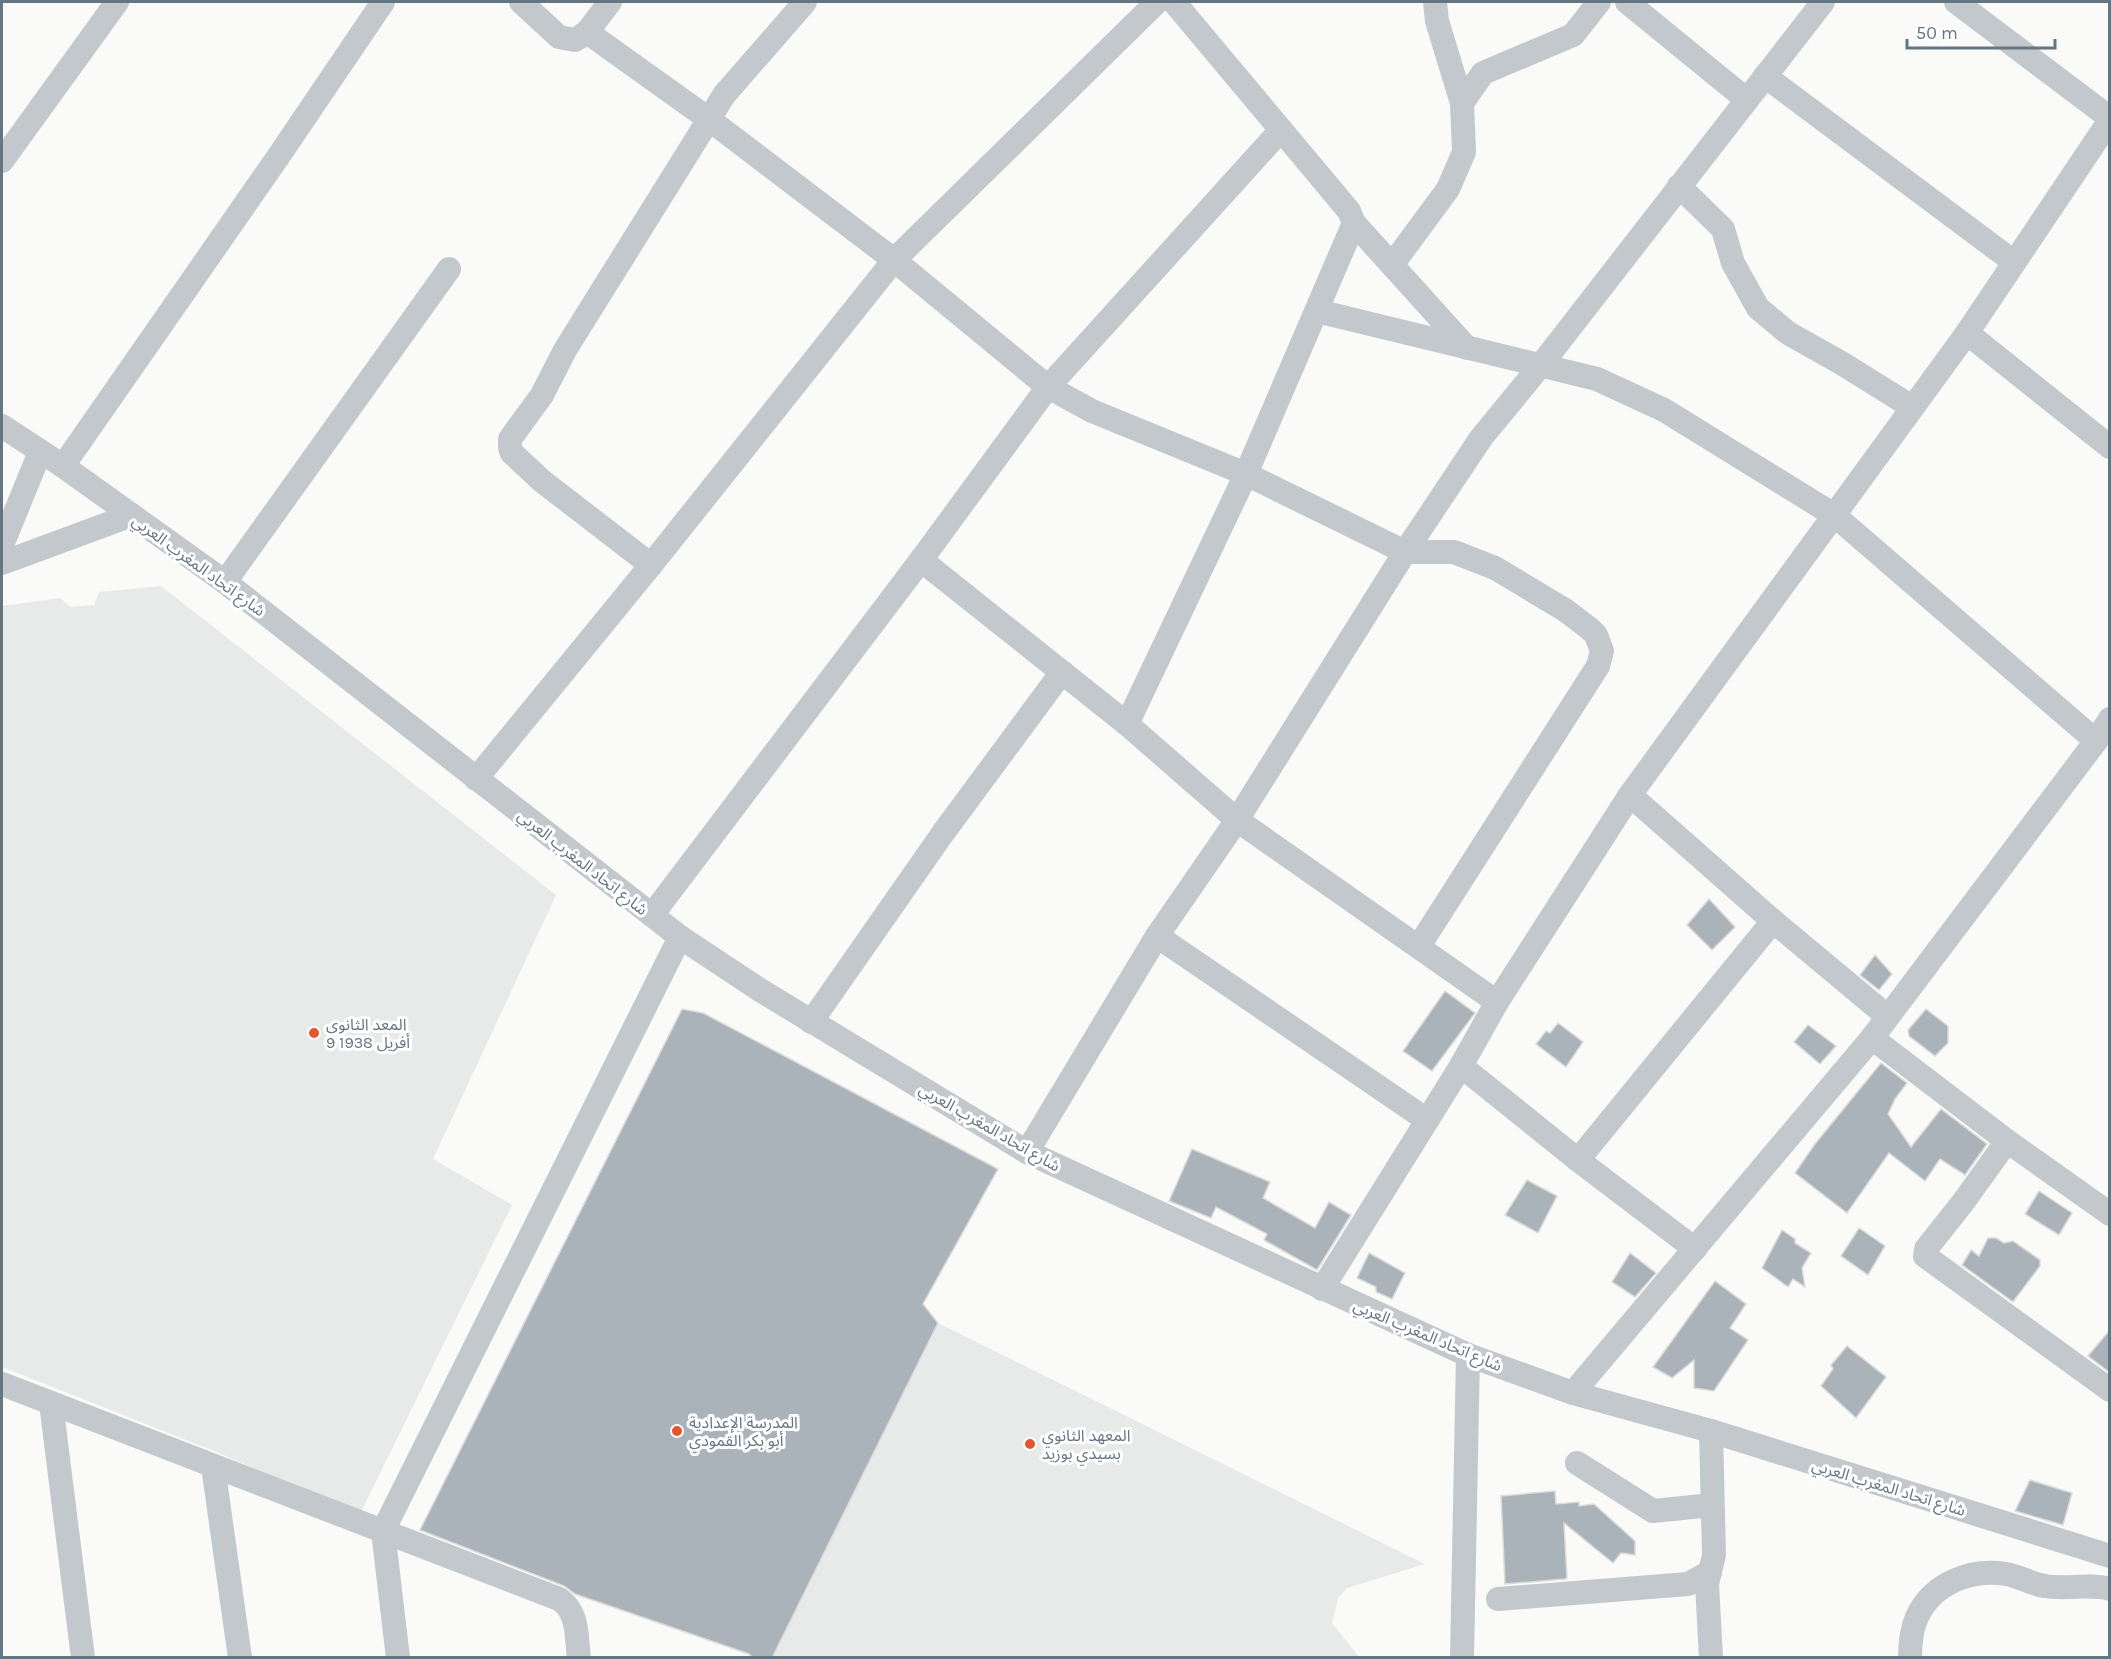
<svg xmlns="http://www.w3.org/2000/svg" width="2111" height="1659" font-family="Karla,'Noto Sans Arabic',sans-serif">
	<rect width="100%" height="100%" fill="#fafaf8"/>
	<g fill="#e8e9e9">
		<path d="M161,586l395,309 -123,264 79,46 -152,309 -146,-63 -212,-84v-761l58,-8 11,9 23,-2 5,-13z"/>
		<path d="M938,1323l487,241 -78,24 -9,10 -6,25 27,34 -587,1z"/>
	</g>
	<g fill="#aab3b9" stroke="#dcdcda" stroke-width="1.5">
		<path d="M1709,899l26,28 -23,23 -25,-25z"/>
		<path d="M1875,955l17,19 -13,16 -19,-15z"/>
		<path d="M1445,991l30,22 -43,58 -29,-20z"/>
		<path d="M682,1009l21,4 295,156 -75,135 15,19 -166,335h-19l-4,-4 -174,-60 -11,-8 -144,-56z"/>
		<path d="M1926,1009l22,17v17l-13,13 -26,-20 -1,-6z"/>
		<path d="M1558,1023l25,19 -17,25 -30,-23 10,-13 4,2z"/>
		<path d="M1808,1025l28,21 -16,18 -26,-22z"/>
		<path d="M1881,1063l26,20 -12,16 -7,15 23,33 30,-38 46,35 -22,31 -25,-16 -15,22 -36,-28 -42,60 -52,-40 20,-29z"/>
		<path d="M1192,1149l78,33 -7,16 52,30 14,-26 22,13 -34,55 -53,-30 3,-6 -51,-27 -5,11 -42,-17z"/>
		<path d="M1527,1180l30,16 -19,37 -33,-18z"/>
		<path d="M2039,1191l33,22 -13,22 -34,-21z"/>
		<path d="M1859,1228l26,18 -17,29 -27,-19z"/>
		<path d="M1782,1230l13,9v4l16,10 -9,15 3,19 -12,-8 -5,8 -26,-19z"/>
		<path d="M1988,1238h8l8,5 9,-2 27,19v6l-27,36 -51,-37 9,-15 8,6z"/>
		<path d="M1369,1253l36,20 -13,26 -16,-7v-5l-19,-9z"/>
		<path d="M1630,1253l26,20 -21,24 -23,-15z"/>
		<path d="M1715,1281l31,23 -16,24 18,12 -34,51 -20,-3v-28l-22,18 -19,-11z"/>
		<path d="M2109,1331v41l-21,-16z"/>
		<path d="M1847,1346l39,31 -30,41 -35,-32 12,-17 -2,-4z"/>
		<path d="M2030,1480l42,13 -9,32 -48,-14z"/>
		<path d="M1555,1491l1,13 23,-2v4l15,-2 41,37v14l-14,-2 -8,10 -49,-40 3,55 -2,1 -60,5 -4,-88z"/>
	</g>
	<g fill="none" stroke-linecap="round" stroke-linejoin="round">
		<g stroke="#c3c8cc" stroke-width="24">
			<path d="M521,2l38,35 16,3 12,-8 23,-30"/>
			<path d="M1174,2l175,209 5,12 113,125"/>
			<path d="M1627,2l120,98"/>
			<path d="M1956,2l154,116"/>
			<path d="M587,32l123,88 184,140 154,127 44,24 154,63 159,78h49l41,16 70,42 25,19 6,6 6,16 -4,15 -179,280"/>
			<path d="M1765,76l249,186"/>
			<path d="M1462,103l21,-30 90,-38 26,-33"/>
			<path d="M2,161l115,-159"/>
			<path d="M1679,186l44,43 10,34 25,45 30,25 55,31 69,43"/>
			<path d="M1392,265l56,-76 16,-37 -2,-49 -25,-82 -2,-19"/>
			<path d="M1317,311l280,68 67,31 170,105 262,226"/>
			<path d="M1967,333l143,114"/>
			<path d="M2,426l61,40 162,116 455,355 80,53 267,162 441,203 105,38 138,38 399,125"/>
			<path d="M63,466l215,-309 105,-155"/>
			<path d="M2,545l38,-93"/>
			<path d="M921,560l206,164 110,96 260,182"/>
			<path d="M2,563l130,-48"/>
			<path d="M651,565l-109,-84 -30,-28 -2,-5v-9l32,-44 23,-45 159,-255 81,-93"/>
			<path d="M225,582l224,-313"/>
			<path d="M1127,724l119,-250 108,-251"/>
			<path d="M476,779l175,-214 243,-305 263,-258"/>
			<path d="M1630,795l143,126 114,95"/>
			<path d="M652,915l269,-355 127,-173 233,-257"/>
			<path d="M1157,936l270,184"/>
			<path d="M811,1022l132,-189 119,-161"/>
			<path d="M1872,1038l135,103 103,73"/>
			<path d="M1461,1066l117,94 117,89"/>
			<path d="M2007,1141l-43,60 -38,48 -1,7 185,134"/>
			<path d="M1027,1152l130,-216 80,-116 168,-268 76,-114 60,-73 282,-363"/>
			<path d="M1578,1160l195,-239"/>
			<path d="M1322,1289l139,-223 36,-64 133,-207 337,-462 143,-213"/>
			<path d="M2,1384l557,215c20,13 17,37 20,59"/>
			<path d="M1573,1393l299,-355 224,-297 14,-22"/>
			<path d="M51,1403l32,255"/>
			<path d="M1711,1431l3,124 -7,29 4,74"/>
			<path d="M1577,1463l76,48 59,-6"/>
			<path d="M213,1466l27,192"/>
			<path d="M1498,1599l190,-15 22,-12"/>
			<path d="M398,1658l-15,-127 297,-594"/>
			<path d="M1462,1658l6,-303"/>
			<path d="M1910,1658c0,-14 1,-28 7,-41 15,-33 53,-49 89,-43 13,2 25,10 39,12 21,4 44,-3 65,3"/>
		</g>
	</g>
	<g fill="#e4572e" stroke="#fff" stroke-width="2">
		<circle cx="314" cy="1033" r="6"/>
		<circle cx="677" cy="1431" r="6"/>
		<circle cx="1030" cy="1444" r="6"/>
	</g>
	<g text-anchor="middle" stroke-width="6" stroke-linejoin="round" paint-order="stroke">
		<g font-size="16" fill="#657683" stroke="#fff">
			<text transform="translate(199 565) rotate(36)" y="6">شارع اتحاد المغرب العربي</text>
			<text transform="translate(583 862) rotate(38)" y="6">شارع اتحاد المغرب العربي</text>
			<text transform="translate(990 1127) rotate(30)" y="6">شارع اتحاد المغرب العربي</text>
			<text transform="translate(1428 1335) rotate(23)" y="6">شارع اتحاد المغرب العربي</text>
			<text transform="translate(1889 1487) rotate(17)" y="6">شارع اتحاد المغرب العربي</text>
		</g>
		<g font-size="16" fill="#657683" stroke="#fff" text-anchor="start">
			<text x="326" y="1030">المعد الثانوي<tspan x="326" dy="18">9 أفريل 1938</tspan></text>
			<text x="689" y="1428">المدرسة الإعدادية<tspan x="689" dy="18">أبو بكر القمودي</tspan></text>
			<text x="1042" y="1441">المعهد الثانوي<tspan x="1042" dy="18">بسيدي بوزيد</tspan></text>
		</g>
	</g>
	<rect width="2111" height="1659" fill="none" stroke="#657683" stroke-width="6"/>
	<path d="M1907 39v9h148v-9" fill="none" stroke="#657683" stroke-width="3"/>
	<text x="1916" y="39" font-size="18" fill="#657683" stroke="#ffffff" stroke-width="4.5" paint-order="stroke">50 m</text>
</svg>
